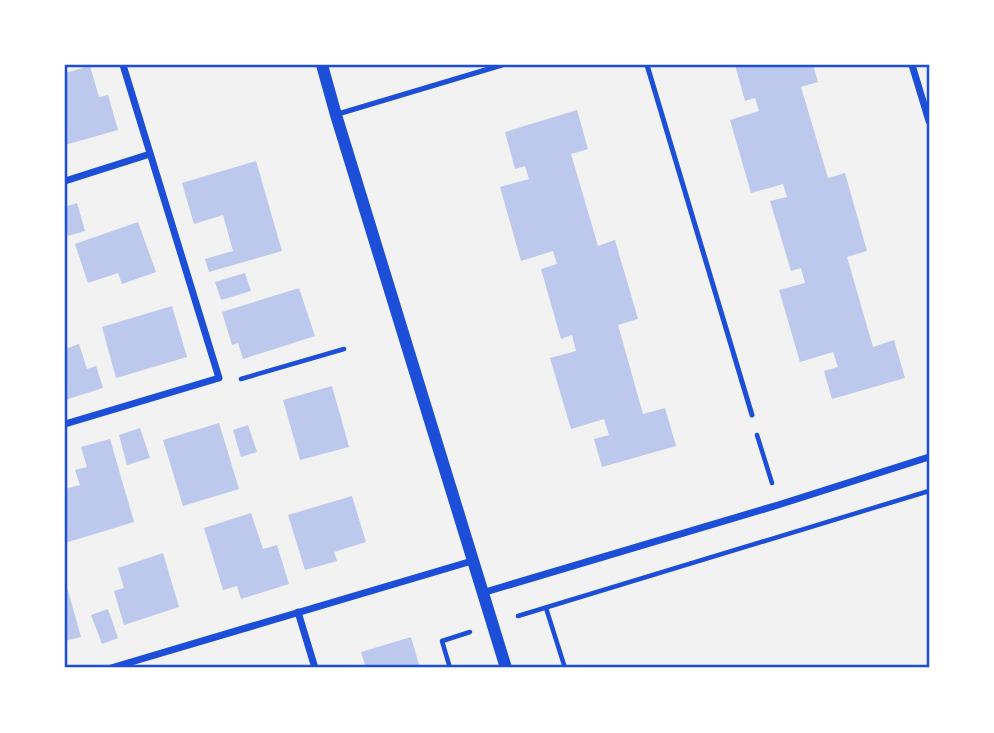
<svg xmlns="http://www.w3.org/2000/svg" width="994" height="733" font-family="'Playfair Display',serif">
	<rect width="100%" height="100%" fill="#f2f2f2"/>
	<g fill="#bdc9ec">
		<path d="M735,65h78l5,17 -17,5 27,91 17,-5 22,78 -20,6 26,90 21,-7 11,38 -73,21 -8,-28 14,-4 -5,-15 -33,10 -21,-72 26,-7 -4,-15 -10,3 -21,-70 17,-4 -4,-13 -32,9 -21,-73 29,-9 -4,-13 -10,3z"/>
		<path d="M90,66l9,31 9,-2 10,35 -53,15v-72z"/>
		<path d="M577,110l11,39 -17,5 27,92 17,-6 23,79 -20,6 25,89 22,-6 11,38 -74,21 -8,-28 15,-4 -5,-16 -33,10 -21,-71 26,-7 -4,-16 -11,4 -20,-70 16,-5 -4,-13 -32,10 -21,-74 29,-8 -4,-13 -10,3 -10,-37z"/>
		<path d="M256,161l26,90 -73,21 -4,-13 28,-8 -10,-36 -29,9 -12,-41z"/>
		<path d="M77,203l8,28 -17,5 -3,-11v-18z"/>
		<path d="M138,222l18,50 -34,12 -4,-11 -30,10 -13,-39z"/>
		<path d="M245,273l6,18 -30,9 -6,-18z"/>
		<path d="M299,288l16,48 -72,23 -5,-16 -6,2 -10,-33z"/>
		<path d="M172,306l15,51 -71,21 -14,-51z"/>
		<path d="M79,344l8,25 9,-3 7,22 -38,12v-51z"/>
		<path d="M332,386l17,61 -49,13 -17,-60z"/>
		<path d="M219,423l20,66 -56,17 -20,-66z"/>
		<path d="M248,425l9,27 -16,5 -8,-27z"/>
		<path d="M140,428l10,30 -23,7 -8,-30z"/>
		<path d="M110,439l24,83 -69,21v-54l15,-4 -5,-15 12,-3 -6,-20z"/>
		<path d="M352,496l14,46 -32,10 3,9 -32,9 -17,-55z"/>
		<path d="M251,513l12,36 14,-4 12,39 -48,15 -4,-13 -14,4 -19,-62z"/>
		<path d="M163,553l16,54 -55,18 -10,-34 10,-3 -6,-20z"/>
		<path d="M65,580l16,57 -16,4z"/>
		<path d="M108,609l10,29 -16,6 -11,-29z"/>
		<path d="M411,637l9,31h-54l-5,-16z"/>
	</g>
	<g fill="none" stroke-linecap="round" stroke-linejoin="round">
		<g stroke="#1d4ed8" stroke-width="4.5">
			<path d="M241,379l103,-30"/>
			<path d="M757,435l15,48"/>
			<path d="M546,608l19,60"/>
			<path d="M518,616l411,-125"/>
			<path d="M450,668l-8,-27 28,-9"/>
		</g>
		<g stroke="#1d4ed8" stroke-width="5">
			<path d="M647,65l105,350"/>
			<path d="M338,114l164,-49"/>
		</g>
		<g stroke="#1d4ed8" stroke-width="7">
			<path d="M912,65l17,56"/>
			<path d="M65,181l85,-27"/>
			<path d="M65,424l154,-46 -96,-313"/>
			<path d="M482,593l296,-88 151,-48"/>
			<path d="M298,612l17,56"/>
			<path d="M111,668l361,-107"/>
		</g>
		<path stroke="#1d4ed8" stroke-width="12" d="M322,65l14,50 170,553"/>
	</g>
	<rect width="994" height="733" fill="none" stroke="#ffffff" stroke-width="133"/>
	<rect x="66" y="66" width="862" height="600" fill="none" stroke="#1d4ed8" stroke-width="2.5"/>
</svg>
